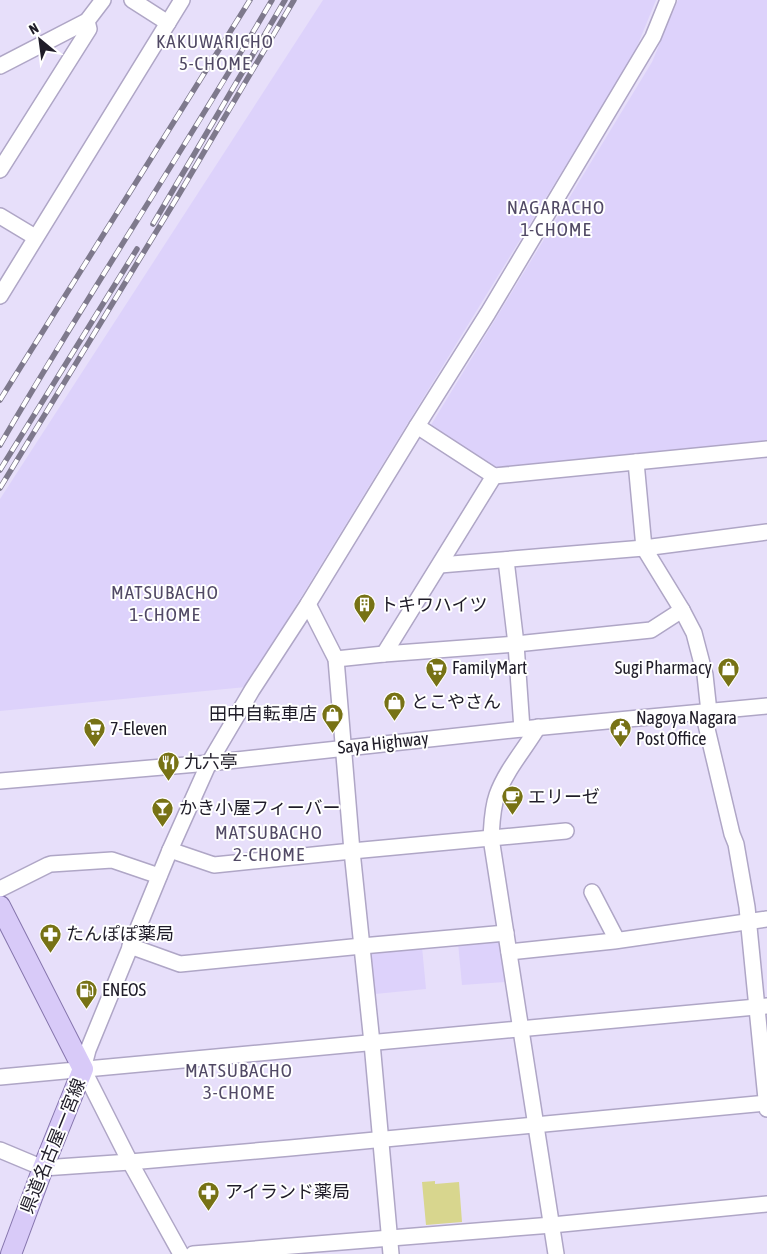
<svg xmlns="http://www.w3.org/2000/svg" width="767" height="1254" font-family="'Asap Condensed','Noto Sans JP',sans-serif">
	<rect width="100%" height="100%" fill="#e7dffa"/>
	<g fill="#ddd2fb">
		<path d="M323,0h333l-22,54 -388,633 -246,24v-212z"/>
		<path d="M678,0h89v445l-262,26 -12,-3 -61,-41 -1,-2 221,-363z"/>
		<path d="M495,940l4,3 6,39 -43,3 -4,-42z"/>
		<path d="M422,947l4,42 -51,5 -4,-39 4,-4z"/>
	</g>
	<path fill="#d8d68e" d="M435,1181v3l24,-2 3,40 -36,3 -4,-43z"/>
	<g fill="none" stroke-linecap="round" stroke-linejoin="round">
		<defs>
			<g id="minor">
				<path d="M132,0l36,23"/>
				<path d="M0,66l87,-45 16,-21"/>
				<path d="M0,170l89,-141 -2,-8"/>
				<path d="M0,216l35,21"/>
				<path d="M0,296l182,-296"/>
				<path d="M417,426l77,50 273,-27"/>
				<path d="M636,462l8,86 38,62 12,23 11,42 4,37"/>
				<path d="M506,560l10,84 6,85"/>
				<path d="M440,565l204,-17 123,-16"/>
				<path d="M308,604l28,55 16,192 20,192 19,211"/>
				<path d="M384,654l110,-178"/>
				<path d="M336,659l48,-5 132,-10 135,-14 31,-20"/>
				<path d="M703,712l29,122 4,10 11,63 20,202"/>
				<path d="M538,727c-13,22 -32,43 -41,68 -5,14 -5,28 -6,43l65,416"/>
				<path d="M0,781l209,-18 313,-34 245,-23"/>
				<path d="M170,850l44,15 138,-14 214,-20"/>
				<path d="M0,889l48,-24 3,-1 61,-4 47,16"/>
				<path d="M592,892l25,48"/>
				<path d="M130,946l50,18 182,-18 144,-13"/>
				<path d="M509,952l105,-11 153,-22"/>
				<path d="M0,1077l767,-71"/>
				<path d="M0,1150l43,18 87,-6 160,-14 477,-45"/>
				<path d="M181,1254l-51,-92 -47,-93 5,-19 82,-200 39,-87 43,-73 56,-86 109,-178 71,-113 165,-276 15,-37"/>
				<path d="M193,1254l359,-29 215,-21"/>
			</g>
			<path id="major" d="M0,906l83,163 -40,99 -32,86"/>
		</defs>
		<use href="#minor" stroke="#afa6c6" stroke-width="18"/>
		<use href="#major" stroke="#8676ad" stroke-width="22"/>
		<use href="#minor" stroke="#fff" stroke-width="15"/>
		<use href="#major" stroke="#d8caf8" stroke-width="20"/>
		<defs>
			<g id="rail">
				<path d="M153,224l132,-224"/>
				<path d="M0,400l250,-400"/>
				<path d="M0,445c88,-151 184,-295 272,-445"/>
				<path d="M0,470l137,-221"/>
				<path d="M0,488l178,-292 116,-196"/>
			</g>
		</defs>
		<use href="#rail" stroke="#7e798c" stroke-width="5.5"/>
		<use href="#rail" stroke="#fff" stroke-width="4" stroke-dasharray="11" stroke-linecap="butt"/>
	</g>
	<defs>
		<symbol id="building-pin" viewBox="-11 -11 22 30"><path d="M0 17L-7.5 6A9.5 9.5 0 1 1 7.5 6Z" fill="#777215" stroke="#fff"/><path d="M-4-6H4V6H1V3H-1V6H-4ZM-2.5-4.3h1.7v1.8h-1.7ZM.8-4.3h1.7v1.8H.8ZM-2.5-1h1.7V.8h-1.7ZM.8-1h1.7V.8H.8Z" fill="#fff"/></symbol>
		<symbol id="supermarket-pin" viewBox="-11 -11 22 30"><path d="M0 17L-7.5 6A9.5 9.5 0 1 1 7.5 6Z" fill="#777215" stroke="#fff"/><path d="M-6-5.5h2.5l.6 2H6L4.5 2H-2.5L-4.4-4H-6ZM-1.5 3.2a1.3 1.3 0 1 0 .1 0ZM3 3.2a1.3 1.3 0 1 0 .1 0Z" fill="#fff"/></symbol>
		<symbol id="shop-pin" viewBox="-11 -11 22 30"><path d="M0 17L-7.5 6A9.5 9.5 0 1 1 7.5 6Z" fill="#777215" stroke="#fff"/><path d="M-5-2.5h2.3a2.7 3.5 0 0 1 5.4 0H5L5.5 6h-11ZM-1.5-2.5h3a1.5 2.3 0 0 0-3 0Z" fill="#fff"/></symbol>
		<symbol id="civic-pin" viewBox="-11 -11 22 30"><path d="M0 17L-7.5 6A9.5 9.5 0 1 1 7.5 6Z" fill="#777215" stroke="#fff"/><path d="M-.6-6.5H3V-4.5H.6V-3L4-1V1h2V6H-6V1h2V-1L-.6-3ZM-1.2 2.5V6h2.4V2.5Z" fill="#fff"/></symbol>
		<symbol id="restaurant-pin" viewBox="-11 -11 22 30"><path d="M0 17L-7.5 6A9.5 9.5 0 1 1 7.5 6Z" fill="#777215" stroke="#fff"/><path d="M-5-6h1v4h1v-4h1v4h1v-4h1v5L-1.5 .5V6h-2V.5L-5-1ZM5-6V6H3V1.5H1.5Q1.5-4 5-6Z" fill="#fff"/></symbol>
		<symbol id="cafe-pin" viewBox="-11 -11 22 30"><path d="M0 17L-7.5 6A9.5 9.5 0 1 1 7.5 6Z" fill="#777215" stroke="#fff"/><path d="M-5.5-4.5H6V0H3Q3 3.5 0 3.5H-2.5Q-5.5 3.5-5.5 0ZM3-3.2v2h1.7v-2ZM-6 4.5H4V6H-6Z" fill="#fff"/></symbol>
		<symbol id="bar-pin" viewBox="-11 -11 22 30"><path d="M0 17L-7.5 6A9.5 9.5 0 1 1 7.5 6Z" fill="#777215" stroke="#fff"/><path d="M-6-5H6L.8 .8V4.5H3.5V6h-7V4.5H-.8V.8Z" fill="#fff"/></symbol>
		<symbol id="pharmacy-pin" viewBox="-11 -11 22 30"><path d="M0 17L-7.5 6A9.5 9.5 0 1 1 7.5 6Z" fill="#777215" stroke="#fff"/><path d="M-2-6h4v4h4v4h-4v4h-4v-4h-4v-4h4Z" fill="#fff"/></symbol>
		<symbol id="fuel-pin" viewBox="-11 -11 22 30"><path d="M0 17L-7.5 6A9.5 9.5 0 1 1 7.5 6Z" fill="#777215" stroke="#fff"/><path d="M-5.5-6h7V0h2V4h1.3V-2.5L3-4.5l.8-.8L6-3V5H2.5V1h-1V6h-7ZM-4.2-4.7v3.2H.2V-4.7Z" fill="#fff"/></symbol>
	</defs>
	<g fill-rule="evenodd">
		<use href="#building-pin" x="352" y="592" width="25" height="34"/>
		<use href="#supermarket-pin" x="424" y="656" width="25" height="34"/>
		<use href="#shop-pin" x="716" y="656" width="25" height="34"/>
		<use href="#shop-pin" x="382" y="690" width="25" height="34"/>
		<use href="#shop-pin" x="320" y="702" width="25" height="34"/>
		<use href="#civic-pin" x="608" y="716" width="25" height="34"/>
		<use href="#supermarket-pin" x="82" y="716" width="25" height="34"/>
		<use href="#restaurant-pin" x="156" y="750" width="25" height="34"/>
		<use href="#cafe-pin" x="500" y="784" width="25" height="34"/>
		<use href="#bar-pin" x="150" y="796" width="25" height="34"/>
		<use href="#pharmacy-pin" x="38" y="922" width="25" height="34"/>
		<use href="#fuel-pin" x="74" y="978" width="25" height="34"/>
		<use href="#pharmacy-pin" x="196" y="1180" width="25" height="34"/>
	</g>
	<g text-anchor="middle" stroke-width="4" stroke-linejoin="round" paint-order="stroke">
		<g font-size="18" fill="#1f1c28" stroke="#fff" text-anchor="start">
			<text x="380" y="611">トキワハイツ</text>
			<text x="452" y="674">FamilyMart</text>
			<text x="712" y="674" text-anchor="end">Sugi Pharmacy</text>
			<text x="411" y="708">とこやさん</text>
			<text x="317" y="720" text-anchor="end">田中自転車店</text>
			<text x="636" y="724">Nagoya Nagara<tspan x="636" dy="21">Post Office</tspan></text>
			<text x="110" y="735">7-Eleven</text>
			<text x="184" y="768">九六亭</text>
			<text x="528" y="803">エリーゼ</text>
			<text x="179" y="814">かき小屋フィーバー</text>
			<text x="66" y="940">たんぽぽ薬局</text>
			<text x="102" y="996">ENEOS</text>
			<text x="225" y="1198">アイランド薬局</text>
		</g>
		<g font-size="18" fill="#1f1c28" stroke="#fff">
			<text transform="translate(383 743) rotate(-6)" y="6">Saya Highway</text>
			<text transform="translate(53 1146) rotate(-68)" y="6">県道名古屋一宮線</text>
		</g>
		<g font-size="19" letter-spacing="1" fill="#514965" stroke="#fff">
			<text x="215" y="48">KAKUWARICHO<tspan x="215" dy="22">5-CHOME</tspan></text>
			<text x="556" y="214">NAGARACHO<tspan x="556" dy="22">1-CHOME</tspan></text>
			<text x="165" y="599">MATSUBACHO<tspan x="165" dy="22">1-CHOME</tspan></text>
			<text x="269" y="839">MATSUBACHO<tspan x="269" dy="22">2-CHOME</tspan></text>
			<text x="239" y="1077">MATSUBACHO<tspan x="239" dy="22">3-CHOME</tspan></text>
		</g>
	</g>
	<g transform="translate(40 40) rotate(331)" stroke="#ffffff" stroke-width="4" paint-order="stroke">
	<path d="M0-4L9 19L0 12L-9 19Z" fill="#1f1c28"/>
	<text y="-8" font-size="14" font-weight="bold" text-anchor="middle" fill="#1f1c28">N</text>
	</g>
</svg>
